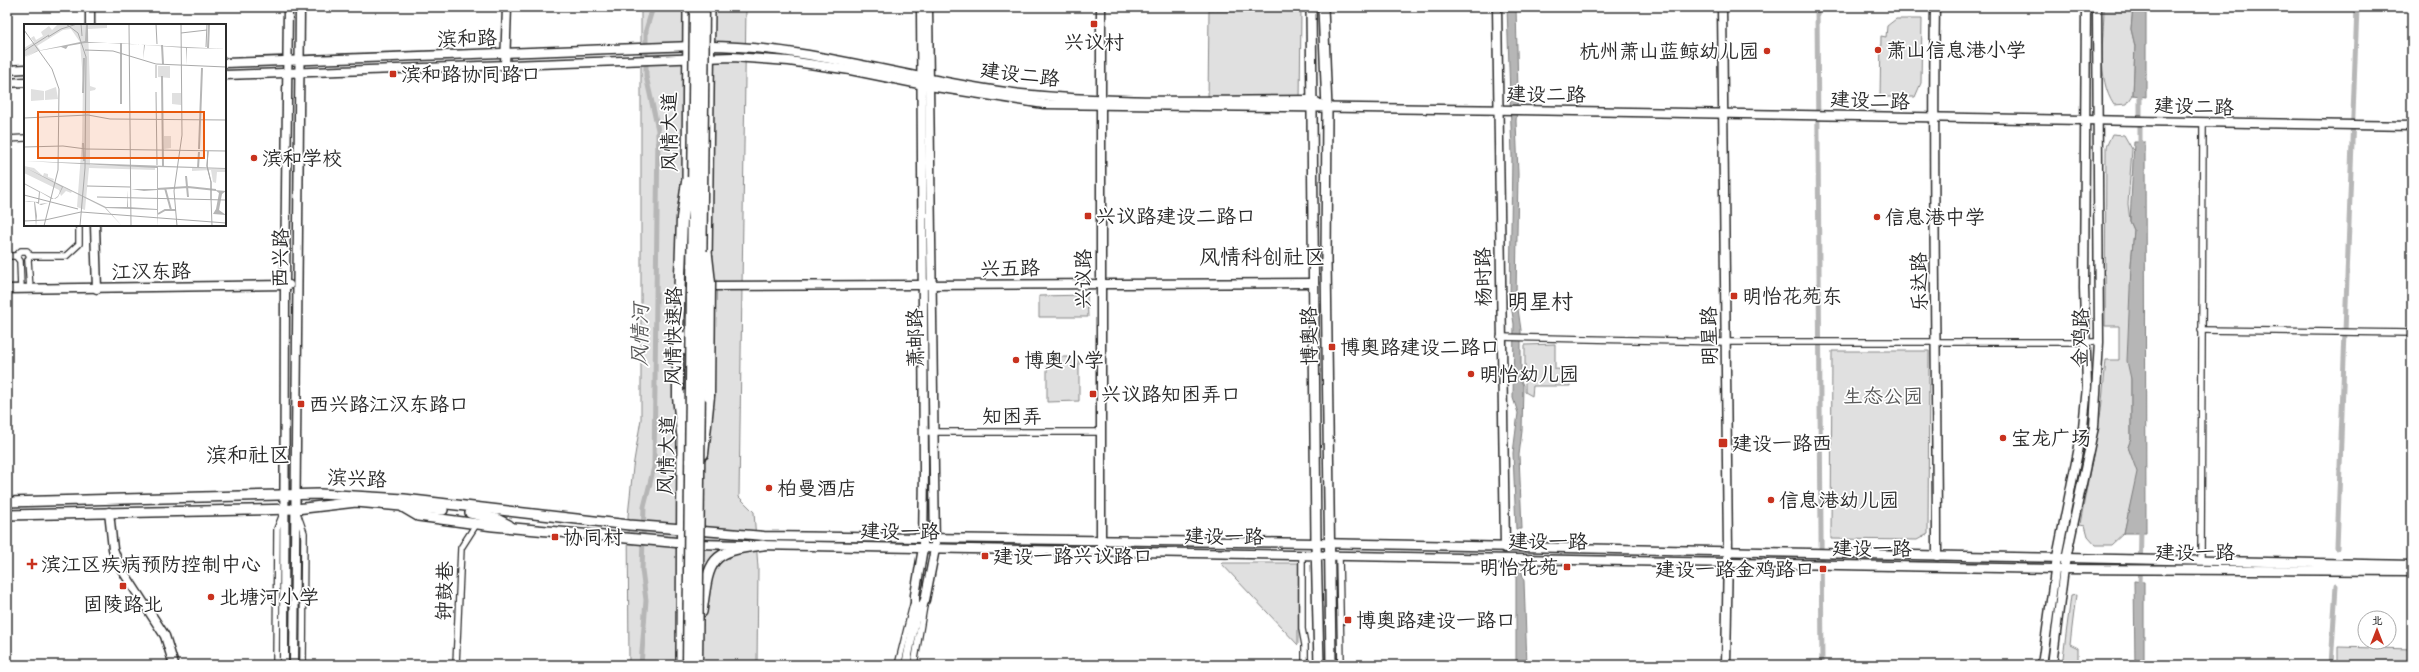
<svg xmlns="http://www.w3.org/2000/svg" width="2419" height="672" font-family="Caveat,'LXGW WenKai TC',sans-serif">
	<rect width="100%" height="100%" fill="#fff"/>
	<filter id="ink" filterUnits="userSpaceOnUse"><feTurbulence type="fractalNoise" baseFrequency=".025" numOctaves="2"/><feDisplacementMap in="SourceGraphic" scale="8" xChannelSelector="R" yChannelSelector="G"/><feConvolveMatrix kernelMatrix="1 2 1 2 8 2 1 2 1" color-interpolation-filters="sRGB"/></filter>
	<g filter="url(#ink)">
		<g fill="#e0e0e0" stroke="#868686">
			<path d="M641,7h105l-7,490 15,15 4,56 -1,97h-128l-1,-149 5,-49 8,-48z"/>
			<path d="M2104,7h29l-2,22 4,17 -2,49 -6,9 -13,1c-18,-27 -10,-67 -10,-98z"/>
			<path d="M1301,10l-1,93 -92,-2 1,-90z"/>
			<path d="M1896,19h26l-1,64 -6,14h-35l1,-61 5,1 1,-11z"/>
			<path d="M2112,134l12,1 8,14 -4,55 2,17 4,9 -3,35v174l-3,8 10,25 -14,61 -13,12h-15l-8,-9 -3,-11 -5,-1 21,-113 5,-51h13v-34h-14l1,-179z"/>
			<path d="M1087,295l1,22h-49v-21z"/>
			<path d="M1555,344v25l15,1v16h-37l-1,10 -7,-4v-47z"/>
			<path d="M1832,351h97l-1,183 -11,6 -86,-1z"/>
			<path d="M1047,357h32v44l-32,1z"/>
			<path d="M1221,563h77v82z"/>
			<path d="M2076,595l-6,49 8,4v17h-16l9,-69z"/>
			<path d="M2338,647l74,2v16h-74z"/>
		</g>
		<g fill="#b6b6b6" stroke="#7e7e7e">
			<path d="M1507,7h9l2,85 -2,29 2,53 -2,121 5,35v51l2,4 -1,46 -3,24 3,74h-6l-3,-76 5,-40 -5,-15 1,-74 -4,-25 2,-143z"/>
			<path d="M2133,7h13v90l-13,-2 2,-49 -4,-17z"/>
			<path d="M2134,142h11l1,391h-22l13,-61 -9,-25 3,-8v-60l-4,-18 4,-96 3,-35 -4,-9z"/>
			<path d="M1516,569h5l3,12 3,84h-11z"/>
			<path d="M2134,581l10,1v83h-9z"/>
		</g>
		<g fill="none" stroke-linecap="round" stroke-linejoin="round">
			<g stroke="#b6b6b6" stroke-width="5">
				<path d="M1817,7l5,658"/>
				<path d="M2140,90v58"/>
				<path d="M2337,548l20,-541"/>
				<path d="M2140,588l1,-60"/>
				<path d="M641,665l5,-65 -4,-30 2,-63 10,-40 4,-337 -12,-54v-46l7,-23"/>
				<path d="M2331,665l5,-79"/>
			</g>
			<defs>
				<g id="street">
					<path d="M7,139l18,-1"/>
					<path d="M7,256h9l5,-5h6l3,5h36l13,-12v-19"/>
					<path d="M16,256l4,5 1,28"/>
					<path d="M30,289l-2,-29 2,-4"/>
					<path d="M2201,330l211,3"/>
					<path d="M1500,337l226,5h373"/>
					<path d="M924,432h176"/>
					<path d="M297,513l7,20 -1,132"/>
					<path d="M1302,554v75l3,16v20"/>
					<path d="M1339,555l2,110"/>
					<path d="M2201,560l2,-436"/>
					<path d="M276,665l1,-136 6,-15"/>
					<path d="M456,665l5,-117 16,-25"/>
					<path d="M898,665l15,-60"/>
					<path d="M914,665l10,-59"/>
				</g>
				<g id="secondary">
					<path d="M90,7v18"/>
					<path d="M1101,7v539"/>
					<path d="M1497,7l8,541"/>
					<path d="M1722,7l6,545 -2,113"/>
					<path d="M1935,7c-3,183 2,366 2,549"/>
					<path d="M704,46c108,-1 210,36 317,48 96,10 195,6 292,6l13,8"/>
					<path d="M225,63l468,-17"/>
					<path d="M505,66l2,-59"/>
					<path d="M7,70l18,-1"/>
					<path d="M225,75l508,-18 56,4 61,9 79,16 115,18 474,6 894,16"/>
					<path d="M7,83l18,-1"/>
					<path d="M95,225l2,64"/>
					<path d="M707,286l607,-3"/>
					<path d="M7,289l282,-4"/>
					<path d="M109,512l4,37 6,16 46,71 9,29"/>
					<path d="M703,531l61,5 552,7 1096,22"/>
					<path d="M693,544l53,1"/>
					<path d="M757,545l1298,24 357,2"/>
					<path d="M915,618v-23l8,-47 1,-79 -3,-462"/>
					<path d="M284,665l1,-380 3,-278"/>
					<path d="M294,665l6,-658"/>
					<path d="M906,665l9,-45 10,-20 10,-51 -7,-542"/>
					<path d="M2042,665l15,-108 26,-130 4,-40 -3,-99 2,-281"/>
					<path d="M2052,665l12,-97 30,-141 5,-85 -2,-335"/>
				</g>
				<g id="primary">
					<path d="M1311,7l5,536 3,122"/>
					<path d="M1323,7l4,102 -1,151 5,405"/>
					<path d="M687,190l1,-183"/>
					<path d="M686,224v126"/>
					<path d="M707,264l3,-257"/>
					<path d="M7,502l313,-8 84,5 225,26 67,5"/>
					<path d="M404,507l39,3"/>
					<path d="M470,513l27,6 12,6"/>
					<path d="M7,515l289,-6 60,-7 45,4 17,10 75,10 189,17"/>
					<path d="M702,612c7,-51 6,-61 61,-67"/>
					<path d="M681,665l1,-232 5,-39"/>
				</g>
				<g id="highway">
					<path d="M678,332v65l4,36"/>
					<path d="M703,454l6,-58"/>
				</g>
			</defs>
			<use href="#street" stroke="#2b2b2b" stroke-width="8"/>
			<use href="#secondary" stroke="#2b2b2b" stroke-width="11"/>
			<use href="#primary" stroke="#2b2b2b" stroke-width="12"/>
			<use href="#highway" stroke="#2b2b2b" stroke-width="13"/>
			<use href="#street" stroke="#fff" stroke-width="5.5"/>
			<use href="#secondary" stroke="#fff" stroke-width="8"/>
			<use href="#primary" stroke="#fff" stroke-width="9"/>
			<use href="#highway" stroke="#fff" stroke-width="10"/>
			<defs>
				<g id="highway-bridge">
					<path d="M707,256l3,27 -1,113"/>
					<path d="M678,332l4,-114 5,-36"/>
					<path d="M688,665l7,-658"/>
					<path d="M697,665l7,-658"/>
				</g>
			</defs>
			<use href="#highway-bridge" stroke="#2b2b2b" stroke-width="13" stroke-linecap="butt"/>
			<use href="#highway-bridge" stroke="#fff" stroke-width="10"/>
		</g>
	</g>
	<g fill="#c8321e" stroke="#fff" stroke-width="1.5">
		<rect x="1090" y="20" width="8" height="8" rx="2"/>
		<circle cx="1878" cy="50" r="4"/>
		<circle cx="1767" cy="51" r="4"/>
		<rect x="389" y="70" width="8" height="8" rx="2"/>
		<circle cx="254" cy="158" r="4"/>
		<rect x="1084" y="212" width="8" height="8" rx="2"/>
		<circle cx="1877" cy="217" r="4"/>
		<rect x="1730" y="292" width="8" height="8" rx="2"/>
		<rect x="1328" y="343" width="8" height="8" rx="2"/>
		<circle cx="1016" cy="360" r="4"/>
		<circle cx="1471" cy="374" r="4"/>
		<rect x="1089" y="390" width="8" height="8" rx="2"/>
		<rect x="297" y="400" width="8" height="8" rx="2"/>
		<circle cx="2003" cy="438" r="4"/>
		<rect x="1718" y="438" width="10" height="10" rx="2"/>
		<circle cx="769" cy="488" r="4"/>
		<circle cx="1771" cy="500" r="4"/>
		<rect x="551" y="533" width="8" height="8" rx="2"/>
		<rect x="981" y="552" width="8" height="8" rx="2"/>
		<path d="M30 558h4v4h4v4h-4v4h-4v-4h-4v-4h4z"/>
		<rect x="1563" y="563" width="8" height="8" rx="2"/>
		<rect x="1819" y="565" width="8" height="8" rx="2"/>
		<rect x="119" y="582" width="8" height="8" rx="2"/>
		<circle cx="211" cy="597" r="4"/>
		<rect x="1344" y="616" width="8" height="8" rx="2"/>
	</g>
	<g text-anchor="middle" stroke-width="3.5" stroke-linejoin="round" paint-order="stroke">
		<g font-size="20" fill="#2b2b2b" stroke="#fff">
			<text transform="translate(467 38) rotate(-2)" y="7">滨和路</text>
			<text transform="translate(1020 74) rotate(7)" y="7">建设二路</text>
			<text transform="translate(1546 94) rotate(1)" y="7">建设二路</text>
			<text transform="translate(1870 100) rotate(2)" y="7">建设二路</text>
			<text transform="translate(2194 106) rotate(2)" y="7">建设二路</text>
			<text transform="translate(669 132) rotate(-90)" y="7">风情大道</text>
			<text transform="translate(280 258) rotate(-89)" y="7">西兴路</text>
			<text transform="translate(1010 268) rotate(-1)" y="7">兴五路</text>
			<text transform="translate(151 271) rotate(-1)" y="7">江汉东路</text>
			<text transform="translate(1483 277) rotate(-91)" y="7">杨时路</text>
			<text transform="translate(1083 279) rotate(-90)" y="7">兴议路</text>
			<text transform="translate(1919 282) rotate(-91)" y="7">乐达路</text>
			<text transform="translate(673 336) rotate(-89)" y="7">风情快速路</text>
			<text transform="translate(1309 336) rotate(-91)" y="7">博奥路</text>
			<text transform="translate(1709 336) rotate(-91)" y="7">明星路</text>
			<text transform="translate(915 338) rotate(-91)" y="7">萧邮路</text>
			<text transform="translate(2080 338) rotate(-89)" y="7">金鸡路</text>
			<text x="1012" y="423">知困弄</text>
			<text transform="translate(666 455) rotate(-88)" y="7">风情大道</text>
			<text transform="translate(357 478) rotate(3)" y="7">滨兴路</text>
			<text transform="translate(900 531) rotate(1)" y="7">建设一路</text>
			<text transform="translate(1224 536) rotate(1)" y="7">建设一路</text>
			<text transform="translate(1548 541) rotate(1)" y="7">建设一路</text>
			<text transform="translate(1872 548) rotate(1)" y="7">建设一路</text>
			<text x="2195" y="559">建设一路</text>
			<text transform="translate(444 591) rotate(-88)" y="7">钟鼓巷</text>
		</g>
		<g font-size="20" fill="#2b2b2b" stroke="#fff" text-anchor="start">
			<text x="1094" y="49" text-anchor="middle">兴议村</text>
			<text x="1886" y="57">萧山信息港小学</text>
			<text x="1759" y="58" text-anchor="end">杭州萧山蓝鲸幼儿园</text>
			<text x="401" y="81">滨和路协同路口</text>
			<text x="262" y="165">滨和学校</text>
			<text x="1096" y="223">兴议路建设二路口</text>
			<text x="1885" y="224">信息港中学</text>
			<text x="1742" y="303">明怡花苑东</text>
			<text x="1340" y="354">博奥路建设二路口</text>
			<text x="1024" y="367">博奥小学</text>
			<text x="1479" y="381">明怡幼儿园</text>
			<text x="1101" y="401">兴议路知困弄口</text>
			<text x="309" y="411">西兴路江汉东路口</text>
			<text x="2011" y="445">宝龙广场</text>
			<text x="1732" y="450">建设一路西</text>
			<text x="777" y="495">柏曼酒店</text>
			<text x="1779" y="507">信息港幼儿园</text>
			<text x="563" y="544">协同村</text>
			<text x="993" y="563">建设一路兴议路口</text>
			<text x="41" y="571">滨江区疾病预防控制中心</text>
			<text x="1559" y="574" text-anchor="end">明怡花苑</text>
			<text x="1815" y="576" text-anchor="end">建设一路金鸡路口</text>
			<text x="219" y="604">北塘河小学</text>
			<text x="123" y="611" text-anchor="middle">固陵路北</text>
			<text x="1356" y="627">博奥路建设一路口</text>
		</g>
		<g font-size="20" fill="#585858" stroke="#fff">
			<text x="1883" y="403">生态公园</text>
		</g>
		<g font-size="21" fill="#2b2b2b" stroke="#fff">
			<text x="1262" y="264">风情科创社区</text>
			<text x="248" y="462">滨和社区</text>
		</g>
		<g font-size="21" font-style="italic" fill="#5c5c5c" stroke="#fff">
			<text transform="translate(640 335) rotate(-89)" y="7">风情河</text>
		</g>
		<g font-size="22" fill="#2b2b2b" stroke="#fff">
			<text x="1540" y="309">明星村</text>
		</g>
	</g>
	<g transform="translate(24 24)">
		<rect width="202" height="202" fill="#fff"/>
		<path d="M34,0h49v4l-19,1 2,57 6,2 -1,2 -5,1v74l65,2v3l-66,-2 -4,42 -8,-3 5,-67 1,-59 -3,-39 -9,-13 -8,1 -26,16 3,4 -16,7v-9l10,-6 -3,-4 3,-2 2,4 7,-4 -2,-4 8,-6 3,4zM134,42h12v12l-12,-1zM32,63l2,12 -13,1v-9zM7,65l13,2v9l-13,1zM148,69h9v12l-9,-1zM140,112h7v12l-7,1zM0,142l10,2 9,8 1,-3 4,1v3l6,2 -1,3 19,9 -1,2 -5,-2 -5,5 -2,-6 -35,-17zM168,144l34,1v3h-9l-1,11 -3,-1 -2,-12 -19,1z" fill="#e0e0e0"/>
		<path d="M62,0h2v18l138,7 -39,-1 -1,17v-17l-41,-3 -2,14 1,-14 -24,-2h-35l-17,3 -2,3 -5,-2 -23,4 -14,7 13,-7 48,-10zM0,137l202,7v1l-68,-2v59l-1,-16 -51,-2 16,18 -17,-18 -42,-21 -5,10 -3,2h-3l-12,-7 -1,12 9,-1 -7,2 -6,-3 2,14 -1,10 -2,-24h-5l-5,-1 14,1 1,-10 -15,-8v-1l30,16 4,-3 4,-9 -36,-19 80,39h21l1,-17v17l29,2v-19l-13,1 -13,-2h26v-21zM191,166l11,1 -4,3 -3,16 7,5 -13,-1 3,-5 3,-16z" fill="#b6b6b6"/>
		<path fill="none" stroke="#b6b6b6" stroke-width="2" d="M138,21l1,19M184,24l1,-24M138,52l1,91M59,69l1,-35M97,80v-61M59,119l1,18M175,125l3,-81M174,144l1,-16M162,152l2,21M141,164l6,22M133,165l31,-2 28,3M134,190l7,-4h11"/>
		<path fill="none" stroke="#aaa" stroke-width="1" d="M42,0l12,9 8,24 -1,111 -5,58M57,0l1,12M105,0l2,202M132,0l1,20M0,6l28,39 7,20 -1,81 -14,56M157,9l26,-3M24,13l13,-8 16,-5M182,23l1,-23M61,26l28,1 43,13 70,3M0,27l25,-16M132,41v13M132,68l1,73M0,94l64,-3 22,4 116,1M0,123l39,-1 23,3 140,2M63,162l43,1M0,171l54,14M73,173l129,3M187,175v-17l-4,-16 1,-15 -1,15 4,16v16l1,28M0,197l21,-1 36,-8 145,11M153,202l-3,-35 8,-56 -1,-111"/>
		<path fill="#e8590c" fill-opacity="0.15" stroke="#e8590c" stroke-width="2" d="M14,88h166v46h-166z"/>
		<rect width="202" height="202" fill="none" stroke="#2b2b2b" stroke-width="2"/>
	</g>
	<rect width="2419" height="672" fill="none" stroke="#fff" stroke-width="24"/>
	<rect x="12" y="12" width="2395" height="648" fill="none" stroke="#2b2b2b" stroke-width="1.5" filter="url(#ink)"/>
	<g transform="translate(2377 630)"><circle r="19" fill="#ffffff" stroke="#aaaaaa"/>
	<path d="M0-3L7 15L0 10L-7 15Z" fill="#c8321e"/>
	<text y="-6" font-size="11" font-weight="bold" text-anchor="middle" fill="#2b2b2b">北</text>
	</g>
</svg>
